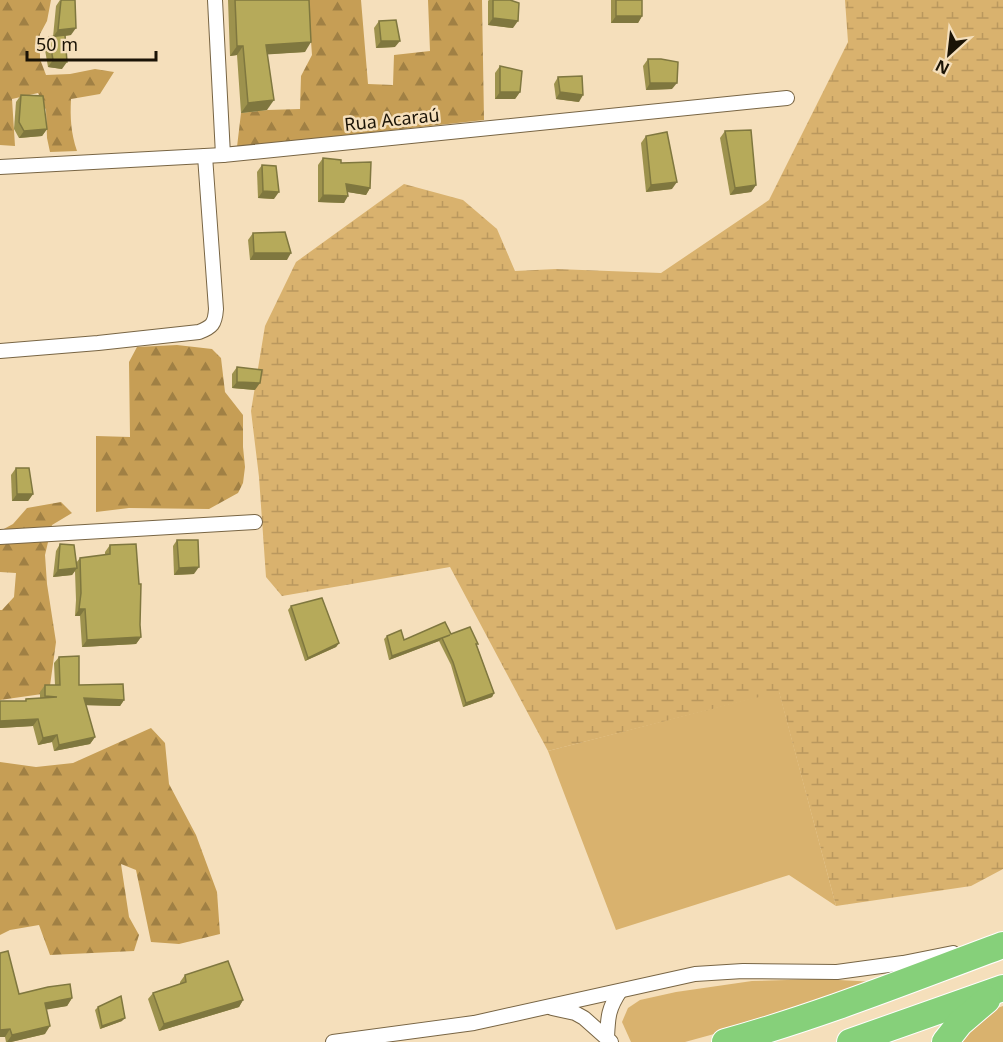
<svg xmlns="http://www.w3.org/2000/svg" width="1003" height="1042" font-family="'Noto Sans',sans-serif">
	<defs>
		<pattern id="forest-firs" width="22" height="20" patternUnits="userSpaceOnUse" patternTransform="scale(1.5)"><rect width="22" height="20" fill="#c69e55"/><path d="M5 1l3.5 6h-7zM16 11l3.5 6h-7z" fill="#a08044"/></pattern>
		<pattern id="wetland-marsh" width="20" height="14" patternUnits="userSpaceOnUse" patternTransform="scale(1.5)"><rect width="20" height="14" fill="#d9b26e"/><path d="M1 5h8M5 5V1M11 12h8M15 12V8" fill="none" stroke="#ba985e"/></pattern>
	</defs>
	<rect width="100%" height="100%" fill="#f5dfbb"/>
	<g fill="#d9b26e">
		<path d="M779,691l57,215 -47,-31 -173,55 -68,-179z"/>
		<path d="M820,979l56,3 -111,38 -80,22h-54l-9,-20 6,-14 12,-8 36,-8 76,-11z"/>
		<path d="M1003,1006v36h-51l37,-31z"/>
	</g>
	<g fill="url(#forest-firs)">
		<path d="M0,0h51l-4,21 -7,13v25l6,16 24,-1 25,-5 19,3 -14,22 -29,5c-1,19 0,34 6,52l-27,1 -3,-14 -1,-28 -8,-17 -26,6 3,47 -15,-1z"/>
		<path d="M308,0h53l7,84 25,1 1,-30 36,-4 -2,-51h54l2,120 -247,27 4,-34 27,-3 32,-1 1,-33 11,-21z"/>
		<path d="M177,345l35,4 9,9 4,34 18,23v32l2,20 -2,16 -5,10 -29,16 -80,-1 -33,4v-76l34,1 -1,-75 8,-15z"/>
		<path d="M61,502l11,11 -20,12 -7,30 2,29 9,58 -7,51 -49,7v-90h2l12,-13 2,-24 -16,-1v-41l13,-7 14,-16z"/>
		<path d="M151,728l14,15 4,41 27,51 21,57 3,42 -41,10 -28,-2 -15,-72 -15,-6 8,53 10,18 -5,16 -84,4 -11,-30 -29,5 -10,5v-173l36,5 37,-4z"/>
	</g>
	<path fill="url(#wetland-marsh)" d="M845,0h158v869l-32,17 -135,20 -57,-214 -231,59 -98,-184 -168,29 -16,-19 -7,-100 -8,-66 14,-85 31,-64 108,-78 59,16 34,29 18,42 41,-2 105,4 108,-73 79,-158z"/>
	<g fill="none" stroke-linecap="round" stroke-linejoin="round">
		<defs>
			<g id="street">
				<path d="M215,0l8,155"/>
				<path d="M0,167l223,-12 564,-57"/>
				<path d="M0,351l98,-8 101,-11c13,-5 16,-8 17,-23l-11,-153"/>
				<path d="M0,537l255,-15"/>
				<path d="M552,1008l23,5 9,5 27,24"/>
				<path d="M607,1038c1,-21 1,-29 13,-47"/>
				<path d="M333,1042l141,-19 221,-49 48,-3 94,1 66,-9 50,-10"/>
			</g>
			<g id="highway">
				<path d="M725,1042c95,-26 186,-63 278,-97"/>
				<path d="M850,1042l153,-54"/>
				<path d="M945,1042l15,-19 27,-23"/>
			</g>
		</defs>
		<use href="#street" stroke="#786544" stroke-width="16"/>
		<use href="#highway" stroke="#fff" stroke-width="28"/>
		<use href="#street" stroke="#fff" stroke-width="14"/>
		<use href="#highway" stroke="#86d07a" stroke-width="26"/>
	</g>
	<g fill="#9d924d">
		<path d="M60,0l11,35 -6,1 -3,33 -14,-2 -4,-23 5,-7h4l3,-31z"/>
		<path d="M228,0h81l-4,52 -37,2 -1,56 -26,3 -4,-58 -7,1z"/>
		<path d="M489,0h21l3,28 -25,-3v-24z"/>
		<path d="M611,0h31v16l-4,7h-27z"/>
		<path d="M379,21l16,26 -19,1 -2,-20z"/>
		<path d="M648,59l24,30 -26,1 -3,-24z"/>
		<path d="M500,66l20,26 -5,7h-20v-26z"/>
		<path d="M558,77l21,25 -23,-3 -2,-15z"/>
		<path d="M21,95l26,34 -5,7 -23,2 -5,-9 2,-27z"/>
		<path d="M725,131l31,54 -5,7 -21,3 -10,-57z"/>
		<path d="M646,136l26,53 -26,3 -5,-49z"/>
		<path d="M323,158l47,30 -4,7 -18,-3 -4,11 -26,-1v-37z"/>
		<path d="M262,165l12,34 -16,-1 -1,-26z"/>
		<path d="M253,233l34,27h-37l-2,-20z"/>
		<path d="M237,367l18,23 -23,-2v-14z"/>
		<path d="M16,468l17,26 -5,7h-16l-1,-26z"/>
		<path d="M177,540l17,34 -20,1 -1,-29z"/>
		<path d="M60,544l16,19 4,-5 25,-3v-3l5,-7 30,80 1,12 -5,7 -54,3 -2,-31h-5l1,-16 -1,-29 -3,4 -19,2 3,-26z"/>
		<path d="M291,606l48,37 -3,4 -31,14 -17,-51z"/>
		<path d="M451,634l26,12 17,47 -2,4 -29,10 -12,-42 -12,-24 -50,19 -5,-21 3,-3 17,4z"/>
		<path d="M59,657l20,28 45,15 -4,6 -34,-1 9,32 -5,7 -36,7 -2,-9 -14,3 -5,-19 -33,2v-27h25l1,-2 14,-1v-6l5,-7h10l-1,-22z"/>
		<path d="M0,953l19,41 53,4 -5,8 -21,3 -1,25 -34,8h-5l-1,-5h-5z"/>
		<path d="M185,975l58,25 -4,7 -80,24 -11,-32 5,-6 27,-9v-2z"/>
		<path d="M98,1007l24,14 -22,8 -5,-19z"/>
	</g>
	<g fill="#7f773f">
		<path d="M616,16h26l-4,7h-27z"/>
		<path d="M493,18l25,3 -5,7 -25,-3z"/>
		<path d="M76,28l-5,7 -18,2 5,-7z"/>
		<path d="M381,41h19l-5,6 -19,1z"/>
		<path d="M311,42l-6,10 -46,3 7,-10z"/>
		<path d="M237,46h6l-6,9 -7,1z"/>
		<path d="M53,60l14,2 -5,7 -14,-2z"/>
		<path d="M650,83h27l-5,6 -26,1z"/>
		<path d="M500,92h20l-5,7h-20z"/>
		<path d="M560,92l23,3 -4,7 -23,-3z"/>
		<path d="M274,100l-7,10 -26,3 7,-10z"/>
		<path d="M47,129l-5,7 -23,2 5,-7z"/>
		<path d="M677,182l-5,7 -26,3 5,-7z"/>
		<path d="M346,184l24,4 -4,7 -25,-4z"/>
		<path d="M756,185l-5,7 -21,3 5,-7z"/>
		<path d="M263,191l16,1 -5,7 -16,-1z"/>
		<path d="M323,195l25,1 -4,7 -26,-1z"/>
		<path d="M254,253h37l-4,7h-37z"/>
		<path d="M237,382l23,1 -5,7 -23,-2z"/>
		<path d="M17,494h16l-5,7h-16z"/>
		<path d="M199,567l-5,7 -20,1 5,-7z"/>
		<path d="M77,568l-5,7 -19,2 5,-7z"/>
		<path d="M79,609h6l-5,7h-5z"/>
		<path d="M450,635l-8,3 -3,3 -50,19 3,-4z"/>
		<path d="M141,637l-5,7 -54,3 5,-7z"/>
		<path d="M339,643l-3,4 -31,14 3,-3z"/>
		<path d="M494,693l-2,4 -29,10 3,-4z"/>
		<path d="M84,698l40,2 -4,6 -41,-1z"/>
		<path d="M38,719l-5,7 -33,2v-7z"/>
		<path d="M57,735l-5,7 -14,3 5,-7z"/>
		<path d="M95,737l-5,7 -36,7 5,-6z"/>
		<path d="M72,998l-5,8 -28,5 6,-8z"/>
		<path d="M243,1000l-4,7 -80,24 5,-7z"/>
		<path d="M125,1018l-3,3 -22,8 2,-3z"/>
		<path d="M50,1026l-5,8 -34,8h-4l5,-7z"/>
		<path d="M10,1029l-5,8h-5v-7z"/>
	</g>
	<g fill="#b6aa5a" stroke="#7f773f" stroke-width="1.5">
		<path d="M61,0h14l1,28 -18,2z"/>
		<path d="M235,0h74l2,42 -45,3 8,55 -26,3 -5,-57h-6z"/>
		<path d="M493,0h17l9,3 -1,18 -25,-3z"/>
		<rect x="616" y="0" width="26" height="16"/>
		<path d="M396,20l4,21h-19l-2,-20z"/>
		<path d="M65,35l2,27 -14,-2 -4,-23z"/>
		<path d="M648,59h13l17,3 -1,21h-27z"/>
		<path d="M500,66l22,5 -2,21h-20z"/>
		<path d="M582,76l1,19 -23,-3 -2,-15z"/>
		<path d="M21,95l22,1 4,33 -23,2 -5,-9z"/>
		<path d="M751,130l5,55 -21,3 -10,-57z"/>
		<path d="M667,132l10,50 -26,3 -5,-49z"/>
		<path d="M323,158l18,2v3l30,-1 -1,26 -24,-4 2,12 -25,-1z"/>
		<path d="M262,165l14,1 3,26 -16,-1z"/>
		<path d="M285,232l6,21h-37l-1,-20z"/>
		<path d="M237,367l25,3 -2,13 -23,-1z"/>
		<path d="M16,468h13l4,26h-16z"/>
		<path d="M177,540h21l1,27 -20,1z"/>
		<path d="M60,544l14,1 3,23 -19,2z"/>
		<path d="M136,544l3,40h2l-1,41 1,12 -54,3 -2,-31h-6l2,-16 -1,-35 30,-4v-9z"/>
		<path d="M322,598l17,45 -31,15 -17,-52z"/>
		<path d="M445,622l6,12 19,-7 8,17h-2l18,49 -28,10 -13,-41 -11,-24 8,-3 -58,21 -5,-20 14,-6 3,10z"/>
		<path d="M79,656v29l44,-1 1,16 -40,-2 11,39 -36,8 -2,-10 -14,3 -5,-19 -38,2v-20h26v-2l31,-2 -12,-1v-11h15l-1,-28z"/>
		<path d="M8,951l11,43 29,-7 22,-3 2,14 -27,5 5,23 -38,9 -2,-6 -10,1v-77z"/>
		<path d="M228,961l15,39 -79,24 -11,-31 33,-11 -1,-7z"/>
		<path d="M121,996l4,22 -23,8 -4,-19z"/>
	</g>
	<g text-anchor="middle" stroke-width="5" stroke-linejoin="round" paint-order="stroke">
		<g font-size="18" fill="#1a1306" stroke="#f5dfbb">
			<text transform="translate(392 120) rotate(-6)" y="6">Rua Acaraú</text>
		</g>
	</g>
	<g transform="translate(949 54) rotate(207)" stroke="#f5dfbb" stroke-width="4.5" paint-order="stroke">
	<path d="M0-4.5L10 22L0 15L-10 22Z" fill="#1a1306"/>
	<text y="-9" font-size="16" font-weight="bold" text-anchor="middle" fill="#1a1306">N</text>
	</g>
	<path d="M27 51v9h129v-9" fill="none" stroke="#1a1306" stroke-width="3"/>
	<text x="36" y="51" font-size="18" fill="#1a1306" stroke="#f5dfbb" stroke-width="4.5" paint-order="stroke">50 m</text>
</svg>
